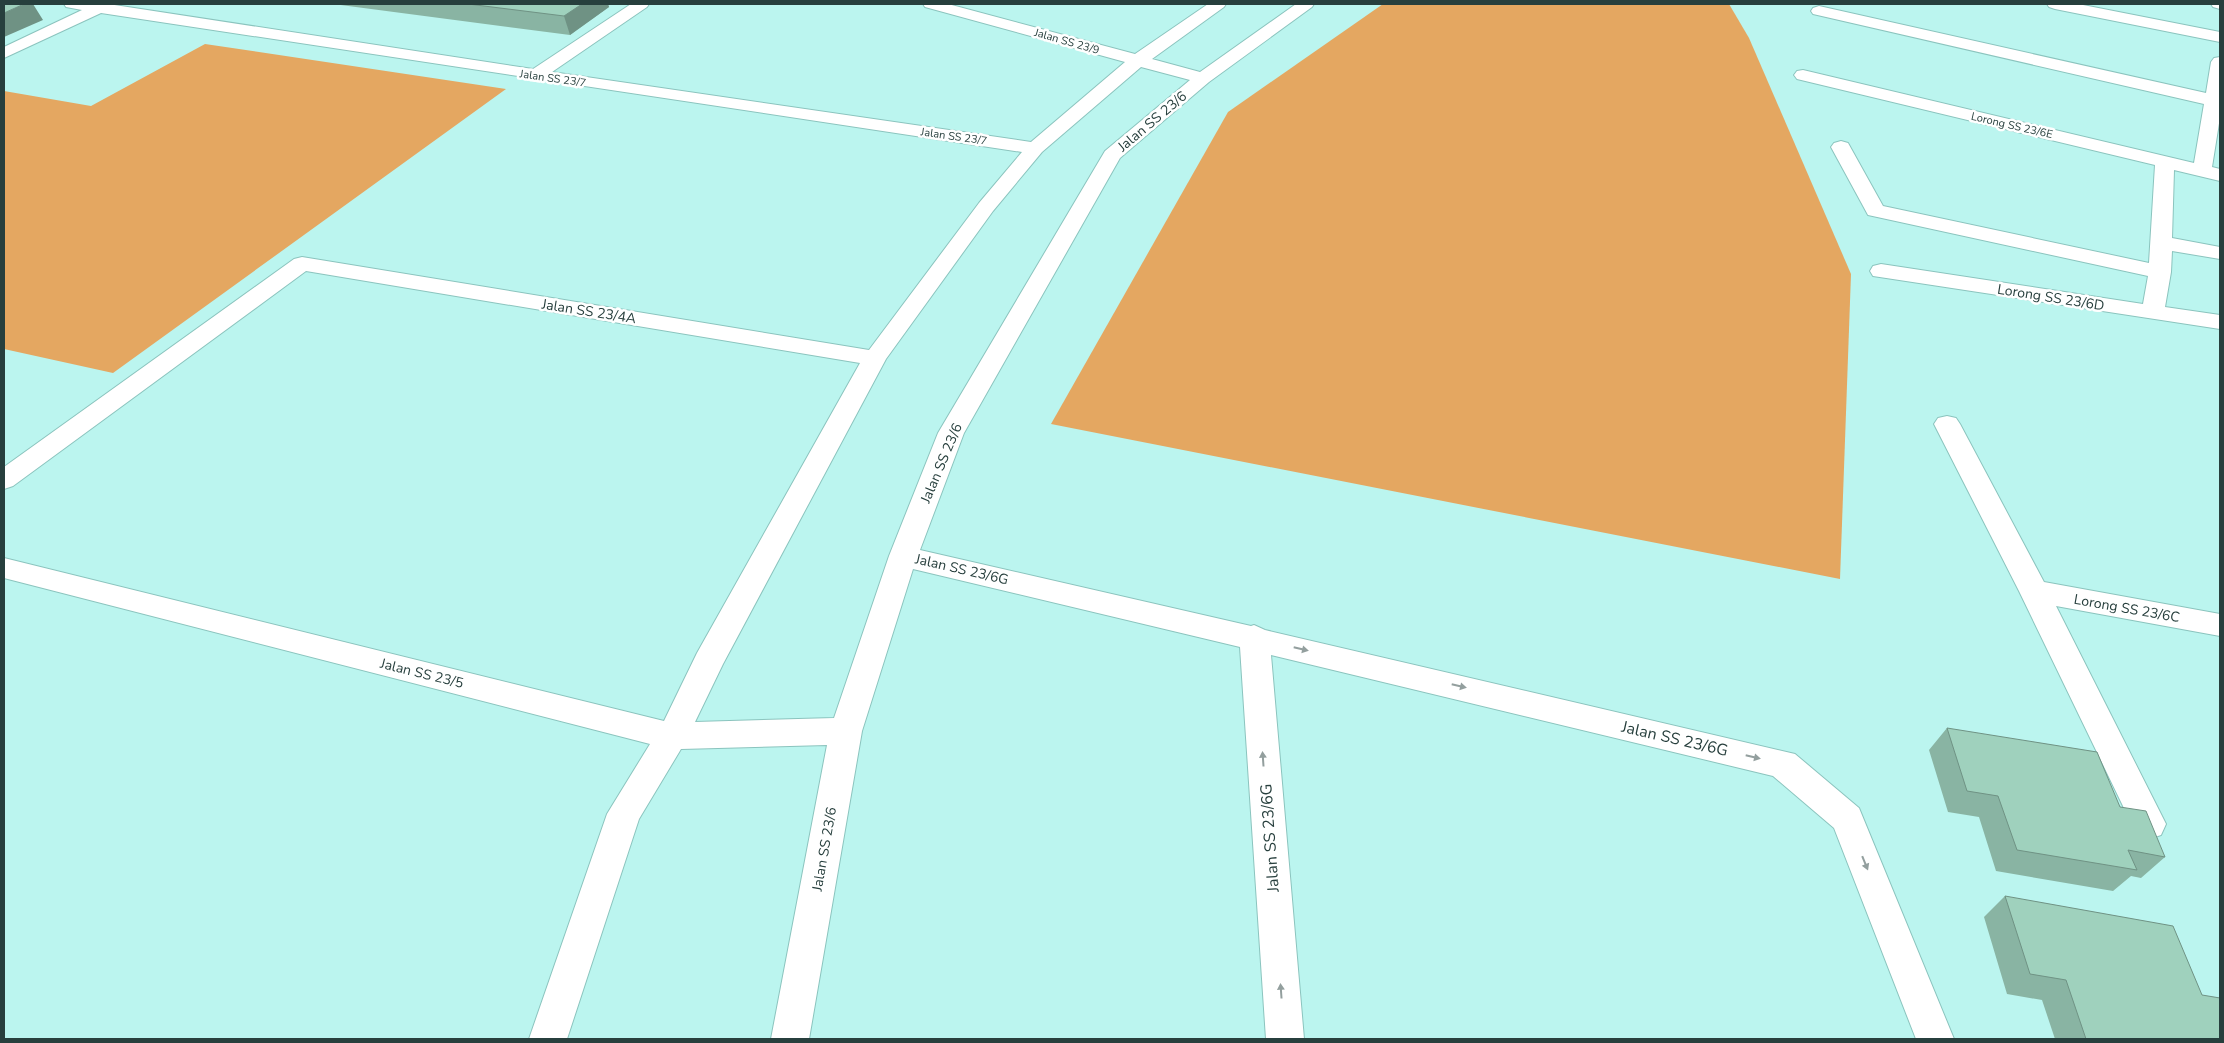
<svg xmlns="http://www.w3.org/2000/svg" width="2224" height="1043" font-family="'Nunito Sans',sans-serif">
	<rect width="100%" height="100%" fill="#bbf5ef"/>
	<g fill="#e4a761">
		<path d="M1383,4h346l20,34 102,236 -11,305 -789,-155 177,-312z"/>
		<path d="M205,44l301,45 -393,284 -109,-24v-258l87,15z"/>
	</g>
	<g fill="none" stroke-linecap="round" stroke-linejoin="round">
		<defs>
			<g id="minor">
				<path d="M64,4h44l425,65 98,-65h18l-2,3 -95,65 479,70 94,-80 -200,-55 -2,-3h25l187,50 73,-50h18l-2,3 -72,52 48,13 96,-68h18l-2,3 -103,75 -89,76 -156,275 -44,117 331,76 3,-1 11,5 530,124 64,54 95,231h-38l-82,-211 -61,-52 -502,-121 33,384h-38l-26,-392 -327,-78 -51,162 -53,308h-38l56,-294 -146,4 -42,70 -72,220h-38l78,-225 43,-70 -646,-166v-20l660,163 33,-68 163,-290 -554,-92 -293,215 -9,3v-22l290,-208 8,-2 567,93 110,-147 43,-51 -921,-139 -97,45v-11l78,-37 -16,-3zM1141,67l49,13 -85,71 -167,282 -49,123 -55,162 -139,4 28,-58 163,-305 107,-148 49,-59z"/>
				<path d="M2047,4h31l142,28v10l-165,-33 -6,-2z"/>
				<path d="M2211,4h9v5l-7,-2z"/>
				<path d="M1819,6l387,87 5,-31 3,-4 6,-1v60l-8,50 8,2v12l-46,-11 -2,68 48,9v12l-48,-8 -1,21 -6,35 55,8v14l-347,-53 -3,-5 3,-5 8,-2 262,40 5,-28 -280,-61 -37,-68 3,-4 7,-2 7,2 35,63 266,57 6,-98 -358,-86 -3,-4 3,-4 6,-1 391,93 10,-59 -391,-90 -2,-3 2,-3z"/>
				<path d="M1947,416l9,2 4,6 84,158 176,32v22l-164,-30 110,218 -5,11 -12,4 -12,-4 -118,-244 -85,-167 4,-6z"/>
			</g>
		</defs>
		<use href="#minor" stroke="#8bc4be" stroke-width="2"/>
		<use href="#minor" fill="#fff" fill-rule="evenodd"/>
	</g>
	<g fill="#89b4a3">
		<path d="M333,4h275l1,3 -39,28z"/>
		<path d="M1947,728l173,79 45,50 -24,21 -10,-2 -18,15 -117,-20 -17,-54 -31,-5 -19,-62z"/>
		<path d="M2005,896l197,99 18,44h-165l-13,-39 -35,-6 -23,-77z"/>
	</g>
	<g fill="#6f9284">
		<path d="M24,4h9l10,16 -39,17v-24z"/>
		<path d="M582,4h26l1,3 -39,28 -6,-19z"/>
	</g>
	<g fill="#9fd1bd" stroke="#6f9284">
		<path d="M4,4h20l-20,9z"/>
		<path d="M468,4h114l-18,12z"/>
		<path d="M1947,728l150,24 23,55 26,4 19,46 -37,-7 9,20 -120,-20 -19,-54 -31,-5z"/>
		<path d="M2005,896l168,30 29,69 18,3v41h-134l-20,-59 -36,-6z"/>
	</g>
	<defs><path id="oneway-solid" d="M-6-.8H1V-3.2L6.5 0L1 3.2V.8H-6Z" transform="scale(1.25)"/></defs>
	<g fill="#939f9e">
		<use href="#oneway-solid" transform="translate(1301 649) rotate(13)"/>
		<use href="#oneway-solid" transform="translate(1459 686) rotate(13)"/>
		<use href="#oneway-solid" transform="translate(1753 757) rotate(13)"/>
		<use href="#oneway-solid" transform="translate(1263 759) rotate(-94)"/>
		<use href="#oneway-solid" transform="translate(1865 863) rotate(68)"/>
		<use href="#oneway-solid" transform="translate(1281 991) rotate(-94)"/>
	</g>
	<g text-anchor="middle" stroke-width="5" stroke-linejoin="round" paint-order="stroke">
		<g font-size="11" fill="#273f3d" stroke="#fff">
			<text transform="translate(1067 41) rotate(16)" y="4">Jalan SS 23/9</text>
			<text transform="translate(553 78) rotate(8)" y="4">Jalan SS 23/7</text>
			<text transform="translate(2012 125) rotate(13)" y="4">Lorong SS 23/6E</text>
			<text transform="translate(954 136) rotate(8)" y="4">Jalan SS 23/7</text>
		</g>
		<g font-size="14" fill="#273f3d" stroke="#fff">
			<text transform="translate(1152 121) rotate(-40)" y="5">Jalan SS 23/6</text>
			<text transform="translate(2051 297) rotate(9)" y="5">Lorong SS 23/6D</text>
			<text transform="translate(589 311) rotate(9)" y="5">Jalan SS 23/4A</text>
			<text transform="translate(941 463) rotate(-67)" y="5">Jalan SS 23/6</text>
			<text transform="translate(962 569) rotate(13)" y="5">Jalan SS 23/6G</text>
			<text transform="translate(2127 608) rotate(10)" y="5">Lorong SS 23/6C</text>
			<text transform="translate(422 673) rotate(14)" y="5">Jalan SS 23/5</text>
			<text transform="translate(824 849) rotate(-80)" y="5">Jalan SS 23/6</text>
		</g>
		<g font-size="16" fill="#273f3d" stroke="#fff">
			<text transform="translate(1675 738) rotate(13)" y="6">Jalan SS 23/6G</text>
			<text transform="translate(1269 838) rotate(-94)" y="6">Jalan SS 23/6G</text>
		</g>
	</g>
	<rect width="2224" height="1043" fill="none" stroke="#273f3d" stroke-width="10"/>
</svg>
